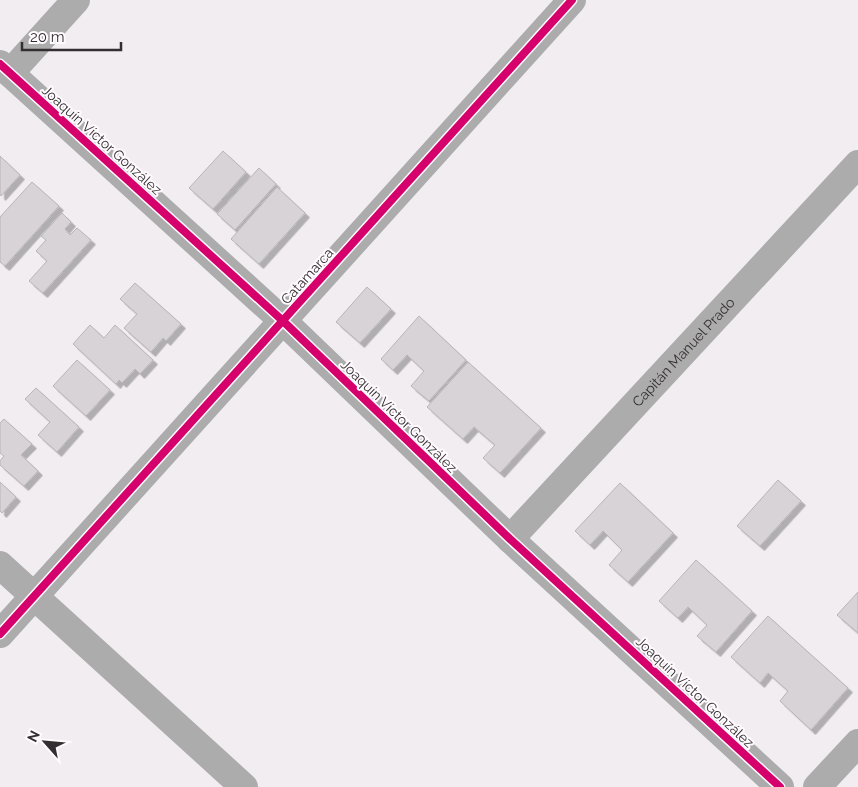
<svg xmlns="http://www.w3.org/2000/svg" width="858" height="787" font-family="Raleway,sans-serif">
	<defs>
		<filter id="shadow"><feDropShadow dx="4.5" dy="4.5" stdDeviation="0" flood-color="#0004"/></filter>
	</defs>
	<rect width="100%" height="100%" fill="#f2edf1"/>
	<g fill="#d7d3d6" stroke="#b8b4b7" filter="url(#shadow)">
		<path d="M223,151l23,21 -33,37 -24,-21z"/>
		<path d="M0,156l20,19 -19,21 -1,-2z"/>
		<path d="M259,168l17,16 -41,46 -18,-16z"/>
		<path d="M32,182l27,24 -54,60 -5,-4v-45z"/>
		<path d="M277,187l28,26 -46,51 -28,-25z"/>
		<path d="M62,213l9,9 -6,7 5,6 7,-7 14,12 -48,53 -14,-12 18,-20 -11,-10 10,-11 -5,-4z"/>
		<path d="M135,283l46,41 -15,17 -3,-3 -12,14 -27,-24 13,-14 -17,-15z"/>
		<path d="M367,287l24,22 -31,34 -24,-21z"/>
		<path d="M419,316l47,44 -37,41 -18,-15 13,-15 -17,-16 -14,15 -12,-11z"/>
		<path d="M90,325l14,13 11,-13 38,35 -13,14 -5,-5 -13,14 -3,-3 -3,4 -43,-40z"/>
		<path d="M77,360l33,30 -24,26 -33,-30z"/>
		<path d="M468,362l73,66 -41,45 -17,-15 12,-13 -21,-18 -11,12 -36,-32z"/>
		<path d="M36,388l43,39 -22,25 -19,-17 12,-13 -25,-23z"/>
		<path d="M4,419l28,25 -11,11 17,16 -14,15 -24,-21v-4l4,-5 -4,-3v-30z"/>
		<path d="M778,480l23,21 -41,45 -23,-20z"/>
		<path d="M0,482l16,15 -14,16 -2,-2z"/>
		<path d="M620,483l53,50 -45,49 -19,-17 13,-15 -19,-19 -13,14 -15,-14z"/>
		<path d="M696,560l56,51 -36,41 -19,-16 10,-11 -19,-18 -10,11 -19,-17z"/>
		<path d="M858,592v41l-21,-18z"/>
		<path d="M768,616l80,72 -37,42 -31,-29 8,-10 -20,-18 -8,10 -29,-26z"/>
	</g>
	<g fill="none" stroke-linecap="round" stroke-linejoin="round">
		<g stroke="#adacad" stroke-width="28">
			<path d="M0,64l283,257 227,218 270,248"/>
			<path d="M10,73l66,-73"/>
			<path id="s1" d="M510,539l348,-375"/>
			<path d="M0,565l244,222"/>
			<path d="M0,634l572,-634"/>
			<path d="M817,787l41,-44"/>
		</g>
		<defs>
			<g id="cycleway">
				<path d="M0,64l283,257 227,218 270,248"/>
				<path d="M0,634l572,-634"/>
			</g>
		</defs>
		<use href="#cycleway" stroke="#fefafd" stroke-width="11"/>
		<use href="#cycleway" stroke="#d6006c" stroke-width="8"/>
	</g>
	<g text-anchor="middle" stroke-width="4" stroke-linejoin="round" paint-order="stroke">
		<g font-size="14" fill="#332f31" stroke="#fefafd">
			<text transform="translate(102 140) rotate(42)" y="5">Joaquín Víctor González</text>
			<text transform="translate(307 276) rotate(-48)" y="5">Catamarca</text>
			<text dy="5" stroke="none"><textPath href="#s1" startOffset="255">Capitán Manuel Prado</textPath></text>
			<text transform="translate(399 416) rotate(44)" y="5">Joaquín Víctor González</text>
			<text transform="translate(695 692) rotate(43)" y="5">Joaquín Víctor González</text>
		</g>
	</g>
	<g transform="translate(45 742) rotate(297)" stroke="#fefafd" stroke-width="4" paint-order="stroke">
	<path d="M0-4L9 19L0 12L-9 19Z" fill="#332f31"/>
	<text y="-8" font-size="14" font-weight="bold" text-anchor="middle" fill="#332f31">N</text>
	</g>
	<path d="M22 42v8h99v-8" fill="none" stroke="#332f31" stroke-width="2.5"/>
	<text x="30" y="42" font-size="15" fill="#332f31" stroke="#fefafd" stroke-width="4" paint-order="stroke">20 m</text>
</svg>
